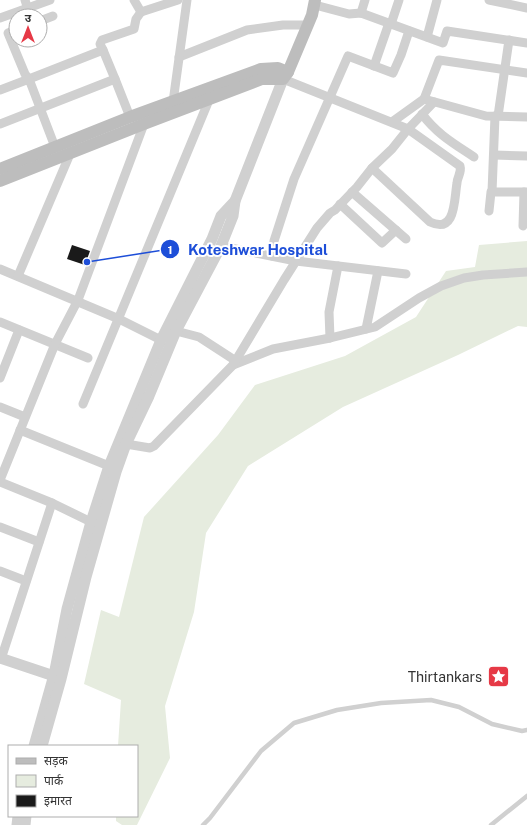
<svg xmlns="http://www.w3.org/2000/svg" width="527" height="825" font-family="'Public Sans','Noto Sans Devanagari',sans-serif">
	<rect width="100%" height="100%" fill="#fff"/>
	<path fill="#e6ecdf" d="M527,241v86l-9,-1 -60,29 -115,52 -95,59 -42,67 -12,79 -29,94 5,52 -33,67h-15l-6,-4v-5h21v-70h-19l3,-46 -37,-16 17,-74 18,7 25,-100 74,-82 37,-50 90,-29 71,-39 30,-46 29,-4 4,-22z"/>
	<path fill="#1a1a1a" d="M72,245l18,6 -5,14 -18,-6z"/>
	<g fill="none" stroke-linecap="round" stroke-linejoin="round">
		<g stroke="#d0d0d0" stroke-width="4.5">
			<path d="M203,825l7,-7 51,-67 33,-28 43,-13 44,-7 50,-3 28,7 33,17 30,7 5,-1"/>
			<path d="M491,825l36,-29"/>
		</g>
		<g stroke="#d0d0d0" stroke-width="9">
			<path d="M25,0l5,16"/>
			<path d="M134,0l7,12 37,-12"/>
			<path d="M489,0l38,8"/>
			<path d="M315,5l34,9 12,-1 82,30 4,-12 80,12"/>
			<path d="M361,13l4,-13"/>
			<path d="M0,18l50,-18"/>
			<path d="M40,21l13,-5"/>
			<path d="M391,24l8,-24"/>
			<path d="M16,30l-8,3 17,41 4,5 74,-29 12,29"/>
			<path d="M427,37l10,-37"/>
			<path d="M103,50l-3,-6 2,-4 32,-11 2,-10 5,-7"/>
			<path d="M179,57l68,-27 36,-5h24"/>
			<path d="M374,66l15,-43"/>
			<path d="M283,79l125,50 52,37c2,7 -3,11 -3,17 -3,17 -1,51 -27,39l-58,-54"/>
			<path d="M0,90l29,-11 26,68"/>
			<path d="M424,99l15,-39 88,13"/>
			<path d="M173,102l14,-102"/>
			<path d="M422,114c15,20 31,29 52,43"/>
			<path d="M498,116l11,-76"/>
			<path d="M392,122l32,-23 62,17 41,1"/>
			<path d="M0,124l115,-45 15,38"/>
			<path d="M494,155l33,1"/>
			<path d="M352,192l54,47"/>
			<path d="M492,192l3,-76"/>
			<path d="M340,204l42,39 14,-13"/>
			<path d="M489,211l2,-19h36"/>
			<path d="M523,226l1,-34"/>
			<path d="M221,246l75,15 110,13"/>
			<path d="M272,256l2,-15 20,-62 54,-123 45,17 8,-18 8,-24"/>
			<path d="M0,269l119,50 42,21"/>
			<path d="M18,276l52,-122"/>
			<path d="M0,322l88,36"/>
			<path d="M366,329l12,-58"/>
			<path d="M176,331l23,6 37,24"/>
			<path d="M330,338l45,-11 44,-29 22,-12 23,-8 19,-3 44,-3"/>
			<path d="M233,365l40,-16 57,-11 -1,-26 9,-46"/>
			<path d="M0,378l19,-48"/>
			<path d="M83,404l126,-304"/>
			<path d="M0,407l25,10"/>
			<path d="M20,430l89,36"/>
			<path d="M126,444l24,4 4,-2 79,-81 51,-85 33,-52 13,-15 5,-3 22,-23 15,-19 20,-19 16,-20 26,-27"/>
			<path d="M0,480l55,-136 23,-44 66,-176"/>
			<path d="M0,482l52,21 39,19"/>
			<path d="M0,527l39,15"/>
			<path d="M0,571l26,10"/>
			<path d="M1,659l51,-156"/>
		</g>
		<g stroke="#d0d0d0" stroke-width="11">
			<path d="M0,658l60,20"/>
			<path d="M34,746l20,-71 13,-66 24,-87 18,-56 52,-126 51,-101 9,-23 14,-15"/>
			<path d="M42,746l19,-67 25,-102 30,-105 10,-28 23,-48 27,-65 45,-85 12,-30 2,-15 48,-122"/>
			<path d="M17,825l1,-9"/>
			<path d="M25,825l1,-9"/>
		</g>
		<g stroke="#bdbdbd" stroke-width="12">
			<path d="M0,169l130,-52 131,-48 17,-1 10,4"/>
			<path d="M0,181l144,-57 118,-45h21l5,-7 24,-57 3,-15"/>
		</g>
	</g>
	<defs>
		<symbol id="sight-square" viewBox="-11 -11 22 22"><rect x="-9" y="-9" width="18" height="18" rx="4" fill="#e63946" stroke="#fff"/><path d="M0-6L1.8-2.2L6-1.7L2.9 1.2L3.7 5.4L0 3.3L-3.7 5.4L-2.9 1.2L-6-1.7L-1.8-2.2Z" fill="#fff"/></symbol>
	</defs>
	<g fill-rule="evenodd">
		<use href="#sight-square" x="486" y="664" width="25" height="25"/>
	</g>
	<g text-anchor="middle" stroke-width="4" stroke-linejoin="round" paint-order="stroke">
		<g font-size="14" fill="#333" stroke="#fff" text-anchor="end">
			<text x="482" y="682">Thirtankars</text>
		</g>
	</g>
	<path fill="none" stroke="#1d4ed8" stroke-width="1.5" d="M87 262L170 249"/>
	<g fill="#1d4ed8" stroke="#fff" stroke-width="1.5">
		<circle cx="87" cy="262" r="4"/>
		<circle cx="170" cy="249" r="10"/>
	</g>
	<g font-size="12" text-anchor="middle" font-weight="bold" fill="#fff">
		<text x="170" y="254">1</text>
	</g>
	<g font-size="15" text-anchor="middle" font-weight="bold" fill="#1d4ed8" stroke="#fff" stroke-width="4" stroke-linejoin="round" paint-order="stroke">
		<text x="258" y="255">Koteshwar Hospital</text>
	</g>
	<rect x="8" y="745" width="130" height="72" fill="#ffffff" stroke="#adadad"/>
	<rect x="16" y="758" width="20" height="6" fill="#bdbdbd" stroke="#adadad"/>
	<text x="44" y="765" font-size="12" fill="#333333">सड़क</text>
	<rect x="16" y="775" width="20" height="12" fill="#e6ecdf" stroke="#adadad"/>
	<text x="44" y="785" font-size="12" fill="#333333">पार्क</text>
	<rect x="16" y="795" width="20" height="12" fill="#1a1a1a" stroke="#adadad"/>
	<text x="44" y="805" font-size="12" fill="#333333">इमारत</text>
	<g transform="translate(28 28)"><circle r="19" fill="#ffffff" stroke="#adadad"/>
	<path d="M0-3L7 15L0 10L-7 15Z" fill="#e63946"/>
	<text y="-6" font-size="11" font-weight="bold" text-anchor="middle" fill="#333333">उ</text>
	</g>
</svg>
